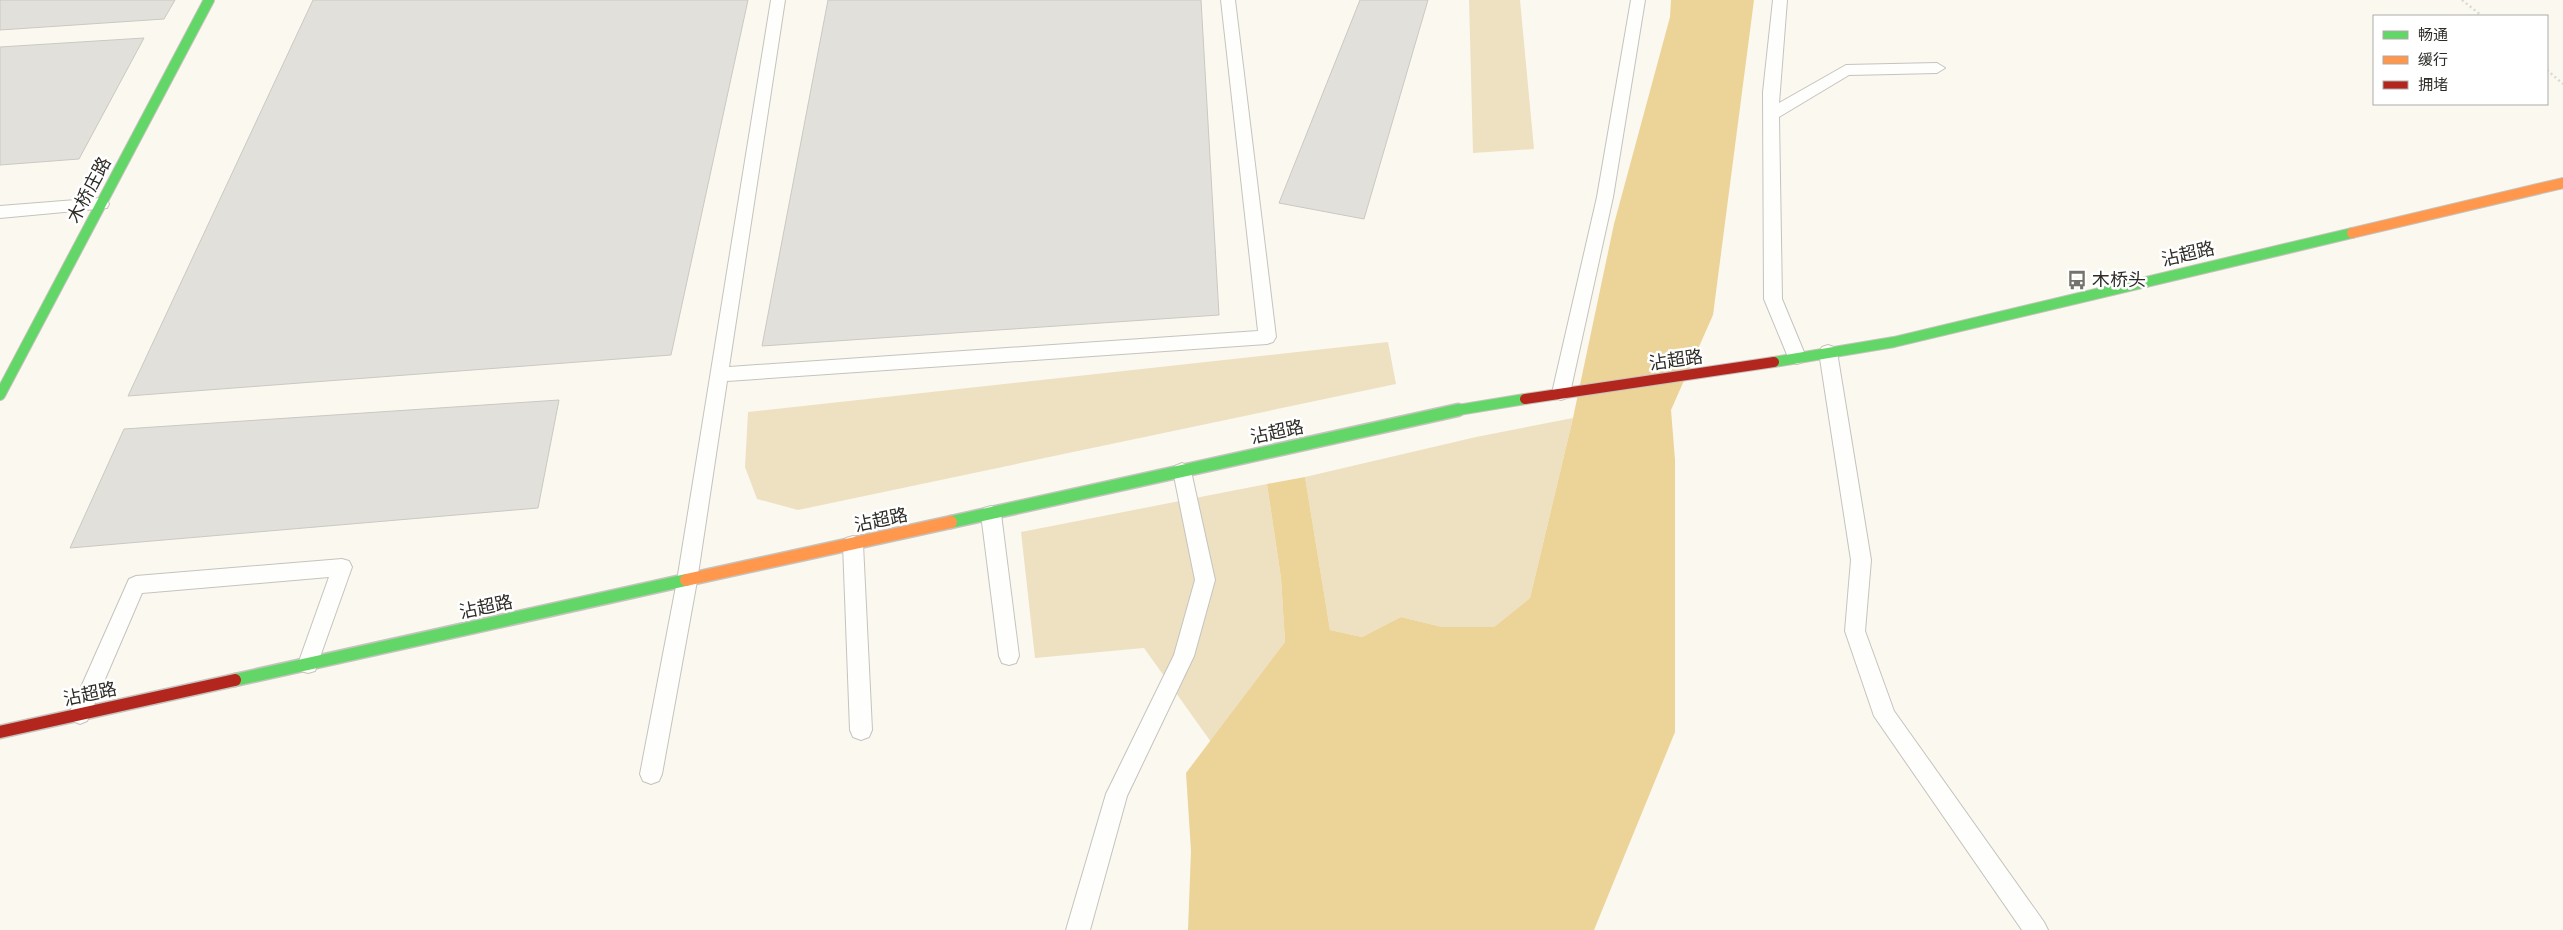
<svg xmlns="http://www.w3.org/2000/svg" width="2563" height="930" font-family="Mulish,'Noto Sans SC',sans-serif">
	<rect width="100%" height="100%" fill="#fbf8f0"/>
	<g fill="#eee1c2">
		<path d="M1469,0h51l14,149 -61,4z"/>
		<path d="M1388,342l8,42 -598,126 -41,-11 -12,-32 3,-55z"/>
		<path d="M1573,418l-43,180 -36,29h-52l-41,-10 -39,20 -32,-7 -25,-153 171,-40z"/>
		<path d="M1267,484l14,94 4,64 -74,100 -67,-94 -109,10 -14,-126z"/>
	</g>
	<path fill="#ecd398" d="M1671,0h83l-41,315 -42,95 4,50v272l-81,198h-406l3,-79 -5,-78 99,-131 -4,-64 -14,-94 38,-7 25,153 32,7 39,-20 41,10h52l36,-29 43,-180 41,-194 56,-207z"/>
	<g fill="#e2e0db" stroke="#cbc8c2">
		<path d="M0,0h175l-11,19 -164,11z"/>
		<path d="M313,0h435l-77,355 -543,41z"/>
		<path d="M828,0h373l18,315 -457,31z"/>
		<path d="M1360,0h68l-64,219 -85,-16z"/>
		<path d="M144,38l-65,121 -79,6v-118z"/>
		<path d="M559,400l-21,108 -468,40 54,-119z"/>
	</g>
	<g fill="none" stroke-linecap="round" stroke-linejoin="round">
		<defs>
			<g id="lane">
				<path d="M771,0h14l-56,367 529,-36 -37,-331h14l41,337 -3,5 -6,2 -540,37 -30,200 -35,193 -3,7 -8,3 -8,-3 -3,-7 37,-193z"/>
				<path d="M1631,0h14l-32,197 -43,196 -3,5 -6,2 -6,-2 -3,-5 45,-196z"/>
				<path d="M1773,0h14l-8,103 67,-38 91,-2 8,5 -8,5 -88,2 -70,42 3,182 24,58 -3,5 -6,2 -6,-2 -3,-5 -24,-58 -1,-207z"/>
				<path d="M101,198l6,2 2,4 -2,4 -107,10v-12z"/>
				<path d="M1828,345l6,2 3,5 34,208 -6,71 29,80 150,211 4,8h-26l-148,-214 -29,-85 6,-71 -32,-208 3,-5z"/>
				<path d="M1182,463l7,3 2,5 24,109 -21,76 -67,140 -37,134h-24l40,-136 68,-139 21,-75 -22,-109 2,-5z"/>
				<path d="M991,506l7,2 3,6 18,142 -3,7 -7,2 -7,-2 -3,-7 -18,-142 3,-6z"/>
				<path d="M853,536l7,2 3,6 9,186 -3,7 -8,3 -8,-3 -3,-7 -7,-186 3,-6z"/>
				<path d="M342,559l7,2 3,6 -37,104 -7,2 -7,-2 -3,-7 31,-87 -187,16 -55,128 -7,3 -7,-3 -4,-7 60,-135 7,-3z"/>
			</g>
			<g id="fast-far1">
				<path d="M1774,362l120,-20 458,-109"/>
				<path d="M0,395l209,-395"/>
				<path d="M1452,411l73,-12"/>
			</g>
			<g id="fast">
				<path d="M951,522l507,-112"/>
				<path d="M235,680l451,-100"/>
			</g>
			<path id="slow-far1" d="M2352,233l211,-50"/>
			<path id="slow" d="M686,580l265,-58"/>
			<path id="jam-far1" d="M1525,399l249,-37"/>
			<path id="jam" d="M0,732l235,-52"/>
		</defs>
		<use href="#lane" stroke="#c5c3bd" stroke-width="2"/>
		<use href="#fast-far1" stroke="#c5c3bd" stroke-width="12"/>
		<use href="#fast" stroke="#c5c3bd" stroke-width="15"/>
		<use href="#slow-far1" stroke="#c5c3bd" stroke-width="12"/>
		<use href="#slow" stroke="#c5c3bd" stroke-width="15"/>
		<use href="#jam-far1" stroke="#c5c3bd" stroke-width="12"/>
		<use href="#jam" stroke="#c5c3bd" stroke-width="15"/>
		<g stroke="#d8d8d6" stroke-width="2.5" stroke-dasharray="2 3" stroke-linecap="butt">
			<path d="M2462,0l20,16"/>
			<path d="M2547,70l16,14"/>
		</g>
		<use href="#lane" fill="#fefefd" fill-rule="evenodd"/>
		<use href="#fast-far1" stroke="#63d668" stroke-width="10"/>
		<use href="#fast" stroke="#63d668" stroke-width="12"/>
		<use href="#slow-far1" stroke="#ff974d" stroke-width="10"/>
		<use href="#slow" stroke="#ff974d" stroke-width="12"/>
		<use href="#jam-far1" stroke="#b3261e" stroke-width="10"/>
		<use href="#jam" stroke="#b3261e" stroke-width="12"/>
	</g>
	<defs>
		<symbol id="bus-bare" viewBox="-9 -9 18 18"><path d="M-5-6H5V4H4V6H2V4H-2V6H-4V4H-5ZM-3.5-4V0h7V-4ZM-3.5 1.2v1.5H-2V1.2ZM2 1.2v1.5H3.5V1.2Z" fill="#76736d" stroke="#fff" stroke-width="2.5" paint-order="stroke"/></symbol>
	</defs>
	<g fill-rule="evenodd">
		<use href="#bus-bare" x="2063" y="266" width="28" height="28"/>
	</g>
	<g text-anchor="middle" stroke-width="5" stroke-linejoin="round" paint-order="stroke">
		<g font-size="18" fill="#2e2c27" stroke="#fff">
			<text transform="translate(89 190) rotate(-62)" y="6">木桥庄路</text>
			<text transform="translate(2188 254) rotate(-13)" y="6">沾超路</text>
			<text transform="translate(1676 360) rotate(-8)" y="6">沾超路</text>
			<text transform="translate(1277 432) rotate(-12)" y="6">沾超路</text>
			<text transform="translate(881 520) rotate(-12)" y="6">沾超路</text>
			<text transform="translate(486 607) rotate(-12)" y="6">沾超路</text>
			<text transform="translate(90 694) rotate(-12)" y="6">沾超路</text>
		</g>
		<g font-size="18" fill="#2e2c27" stroke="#fff" text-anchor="start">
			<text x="2092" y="286">木桥头</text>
		</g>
	</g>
	<rect x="2373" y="15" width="175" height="90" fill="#ffffff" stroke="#ababa9"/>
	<rect x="2383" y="31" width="25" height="8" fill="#63d668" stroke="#ababa9"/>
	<text x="2418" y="40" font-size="15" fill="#2e2c27">畅通</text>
	<rect x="2383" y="56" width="25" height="8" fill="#ff974d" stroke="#ababa9"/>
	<text x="2418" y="65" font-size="15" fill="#2e2c27">缓行</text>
	<rect x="2383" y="81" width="25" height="8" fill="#b3261e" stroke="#ababa9"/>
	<text x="2418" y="90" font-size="15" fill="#2e2c27">拥堵</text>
</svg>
